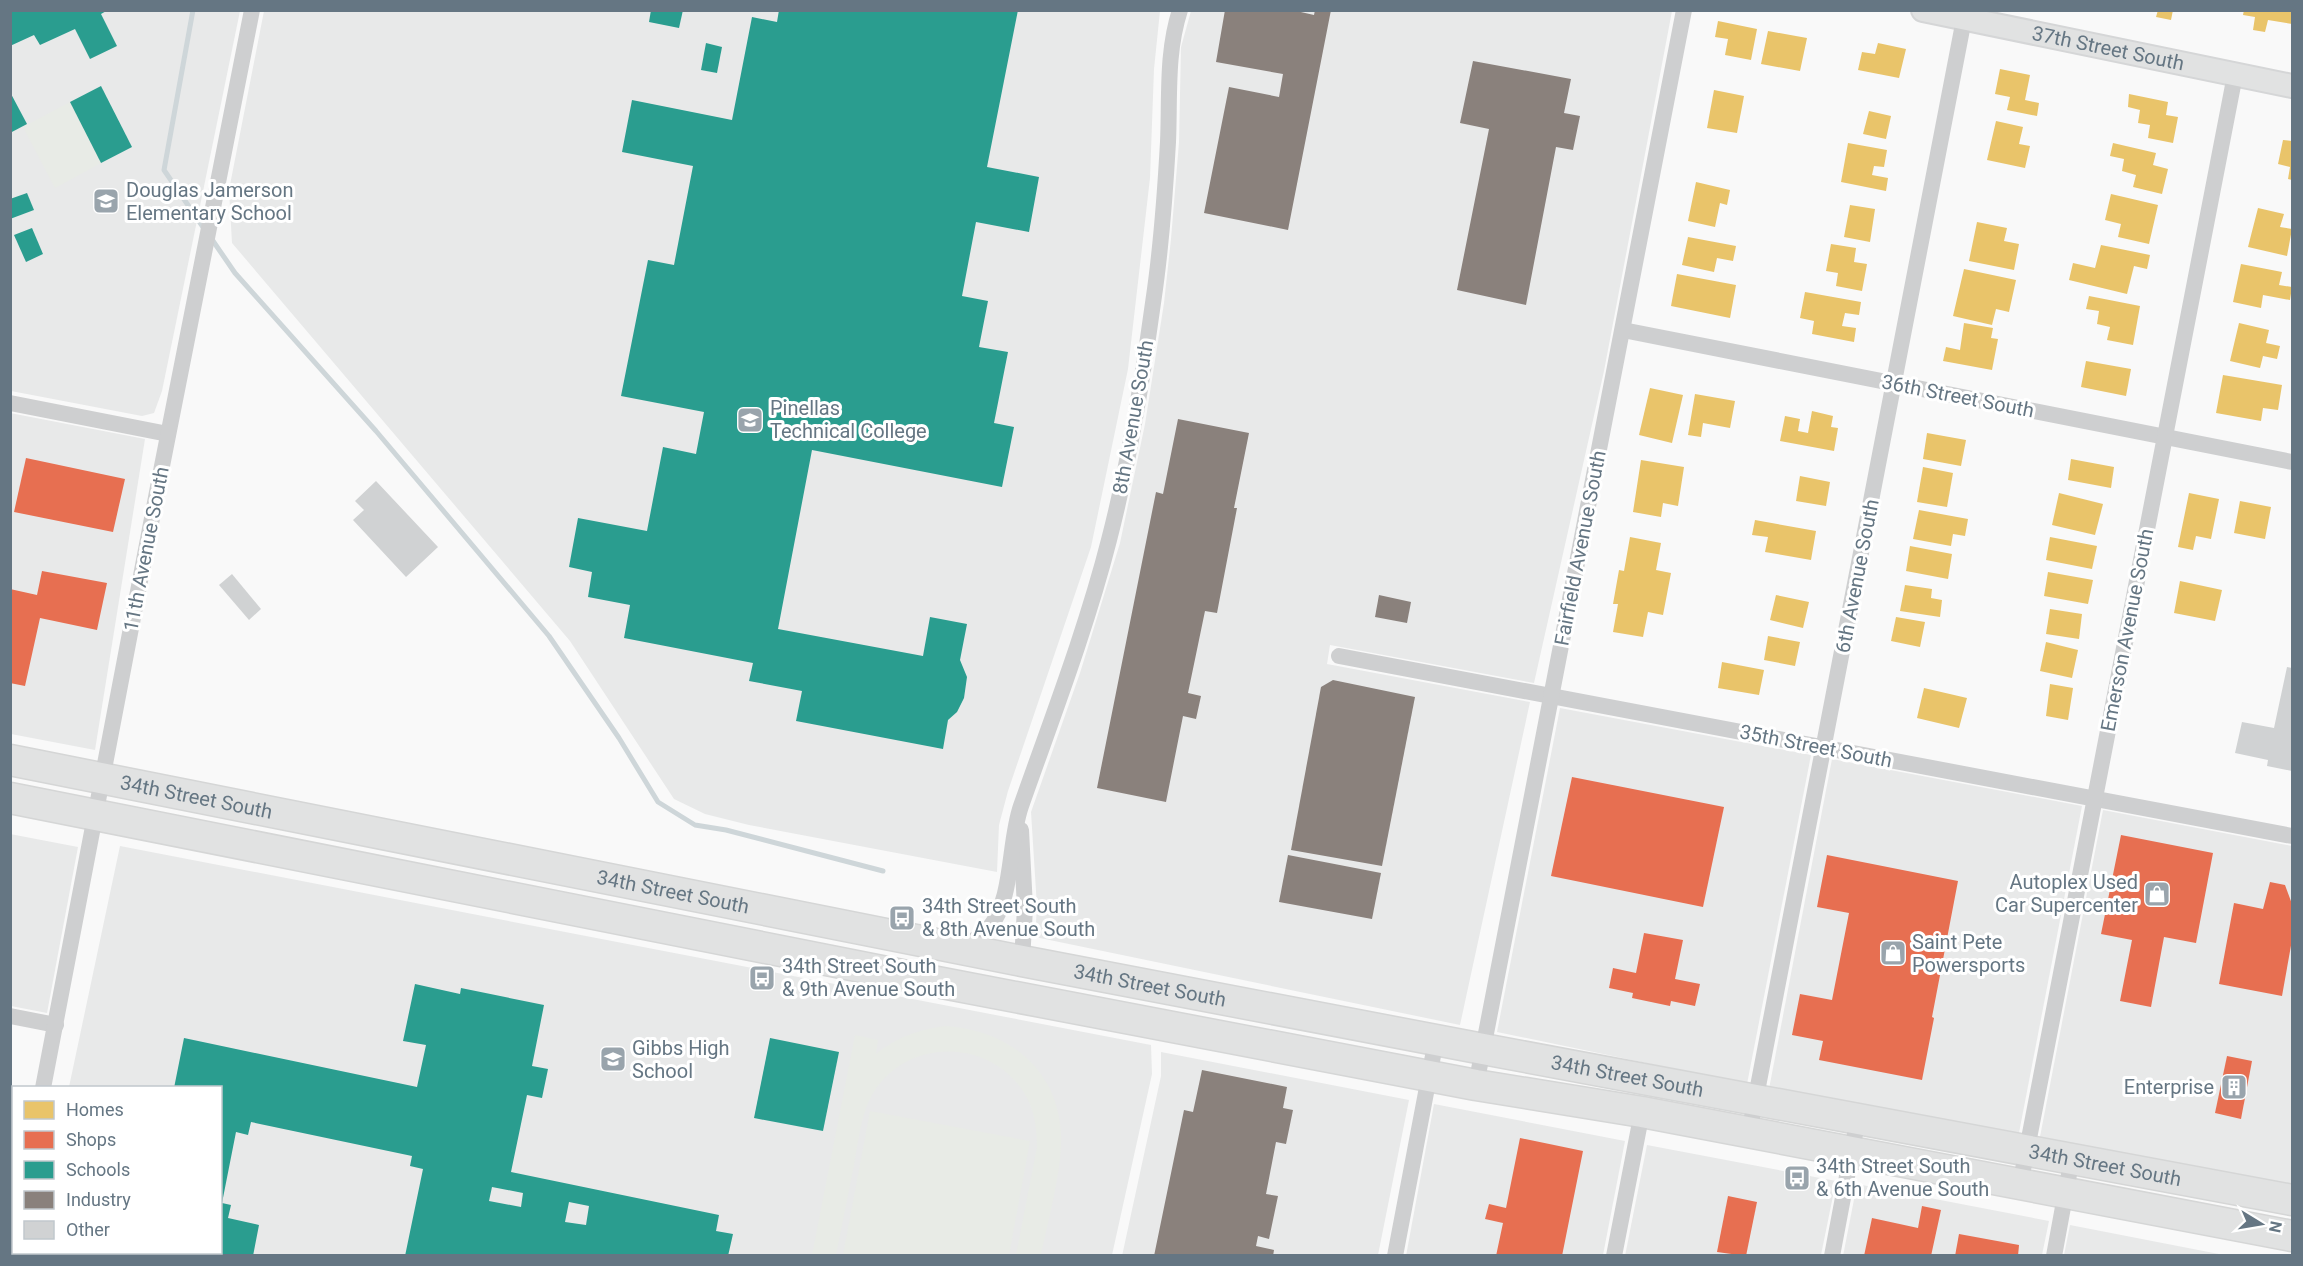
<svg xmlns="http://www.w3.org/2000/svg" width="2303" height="1266" font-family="Roboto,sans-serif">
	<rect width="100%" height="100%" fill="#f9f9f9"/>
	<g fill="#e8e9e9">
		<path d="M10,11h230l-78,380 -8,22 -12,3 -131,-25z"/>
		<path d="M264,11h896l-6,58 -4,109 -22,191 -37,178 -83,244 -9,34 -2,47 -248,-47 -44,-11 -31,-15 -104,-158 -338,-398 -3,-53z"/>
		<path d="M1191,11h481l-68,360 -70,312 -204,-38 -3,19 203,38 -70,323 -425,-88 2,-30 -6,-95 49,-139 40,-130 25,-119 19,-121 7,-64 8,-97 2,-95z"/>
		<path d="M10,413l135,26 -50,311 -84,-16z"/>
		<path d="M1560,708l251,47 -64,329 -250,-52z"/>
		<path d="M1832,759l250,47 -64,332 -249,-49z"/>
		<path d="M2103,810l189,36v344l-253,-48z"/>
		<path d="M10,834l68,13 -31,166 -36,-7z"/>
		<path d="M120,846l1031,199 1,29 -40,181 -1079,1v-4h187v-164l-151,-1z"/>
		<path d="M1161,1052l248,48 -31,155 -256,1 39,-180z"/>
		<path d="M1434,1104l191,37 -22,114 -197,1z"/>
		<path d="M1647,1145l189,36 -15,74 -196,1z"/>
		<path d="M1857,1184l192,37 -7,34 -199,1z"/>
		<path d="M2070,1225l154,30h-160z"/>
	</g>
	<g fill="#e8ebe6">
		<path d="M70,102l31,61 -46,25 -32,-61z"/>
		<path d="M945,1026c62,4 112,41 116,107 2,34 -13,87 -20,122h-25l21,-108c0,-17 -2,-34 -10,-49 -30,-57 -112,-63 -150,-11 -16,22 -18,52 -23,78 -6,30 -12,60 -18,90h-24l43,-220 23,5 -2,14c21,-17 42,-24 69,-28z"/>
		<path d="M870,1111l160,30 -21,114h-166z"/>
	</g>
	<g fill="#e9c46a">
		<path d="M2158,10h15l-2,10 -15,-3z"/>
		<path d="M2244,10h48v14l-24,-4 -3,12 -12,-2 2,-13 -12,-2z"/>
		<path d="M1718,21l39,8 -6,31 -26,-5 3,-16 -13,-2z"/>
		<path d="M1768,31l39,7 -7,33 -39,-7z"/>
		<path d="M1878,43l28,6 -7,29 -41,-8 4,-18 13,2z"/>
		<path d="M2000,69l30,6 -5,25 14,3 -2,13 -30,-6 3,-13 -15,-3z"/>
		<path d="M1714,90l30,6 -7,37 -30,-5z"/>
		<path d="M2129,94l39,8 -2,13 12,2 -5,26 -25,-5 2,-13 -12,-2 2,-13 -12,-3z"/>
		<path d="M1869,111l22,5 -5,23 -23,-5z"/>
		<path d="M1996,121l27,6 -4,17 11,2 -5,22 -38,-8z"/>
		<path d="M2283,140l9,1v39l-4,-1 2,-12 -12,-3z"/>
		<path d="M1848,143l39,7 -3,17 -10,-1 -2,9 16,3 -2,13 -45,-9z"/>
		<path d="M2113,143l43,10 -3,12 15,4 -6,25 -29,-7 3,-12 -14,-4 2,-12 -14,-3z"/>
		<path d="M1696,182l34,8 -3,15 -7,-2 -5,24 -27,-6z"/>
		<path d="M2111,194l47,11 -9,39 -31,-7 3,-13 -16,-4z"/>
		<path d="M1850,205l25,4 -5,33 -26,-5z"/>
		<path d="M2258,208l26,6 -4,13 12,2 -5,27 -39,-9z"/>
		<path d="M1977,222l30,6 -3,13 15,3 -5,26 -45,-9z"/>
		<path d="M1688,237l48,9 -3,15 -16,-3 -3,14 -32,-7z"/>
		<path d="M1831,244l25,4 -2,14 13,2 -5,27 -26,-5 2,-13 -12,-2z"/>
		<path d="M2101,245l49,10 -3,14 -13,-3 -7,28 -58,-14 4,-17 22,5z"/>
		<path d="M2241,264l41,8 -3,13 13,2 -2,13 -27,-5 -2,13 -28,-6z"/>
		<path d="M1964,269l52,11 -7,32 -13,-3 -4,16 -39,-9z"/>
		<path d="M1677,274l59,11 -6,33 -59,-12z"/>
		<path d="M1805,292l56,10 -2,13 -14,-2 -3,13 14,2 -2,14 -42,-8 2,-13 -14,-3z"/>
		<path d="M2089,296l51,10 -7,39 -26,-5 3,-13 -13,-3 2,-13 -13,-2z"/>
		<path d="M1964,323l29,5 -2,10 7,1 -6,31 -49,-9 3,-14 14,3z"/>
		<path d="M2239,323l30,7 -3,13 14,3 -3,13 -14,-3 -3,12 -30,-7z"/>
		<path d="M2086,361l45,8 -5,27 -45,-9z"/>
		<path d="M2223,375l59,10 -4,25 -15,-2 -2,13 -45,-8z"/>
		<path d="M1650,388l33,7 -11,48 -33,-8z"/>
		<path d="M1695,394l40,7 -5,27 -27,-5 -2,14 -13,-2z"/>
		<path d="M1812,411l21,5 -2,11 7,1 -4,23 -54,-10 5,-25 15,3 -2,12 10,2z"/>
		<path d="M1927,433l39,7 -5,26 -38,-7z"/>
		<path d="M2071,459l43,8 -3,21 -43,-8z"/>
		<path d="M1641,460l43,7 -6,39 -15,-3 -2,14 -28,-5z"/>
		<path d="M1923,467l30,6 -6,34 -30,-5z"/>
		<path d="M1800,476l30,6 -4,24 -30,-5z"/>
		<path d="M2059,493l44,11 -8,31 -43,-10z"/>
		<path d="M2189,493l30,6 -8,40 -15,-3 -3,14 -15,-3z"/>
		<path d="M2240,501l31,6 -6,32 -31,-6z"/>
		<path d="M1919,510l49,9 -3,17 -12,-2 -2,12 -38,-7z"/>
		<path d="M1755,520l61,11 -5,29 -46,-8 3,-15 -16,-2z"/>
		<path d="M1630,537l31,6 -5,27 15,3 -8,42 -15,-3 -5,25 -30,-5 5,-28h-5l6,-34 5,1z"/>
		<path d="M2050,537l47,9 -5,23 -46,-9z"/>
		<path d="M1910,546l42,8 -4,25 -42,-8z"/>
		<path d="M2048,572l45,8 -5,24 -44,-8z"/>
		<path d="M2180,581l42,9 -7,31 -41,-8z"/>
		<path d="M1905,585l27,4 -1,9 11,2 -2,17 -40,-6z"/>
		<path d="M1776,595l33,7 -6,26 -33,-8z"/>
		<path d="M2050,609l32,5 -3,25 -33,-5z"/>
		<path d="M1896,617l29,5 -5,25 -29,-6z"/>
		<path d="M1768,636l32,6 -5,24 -31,-6z"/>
		<path d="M2046,642l32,8 -6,28 -32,-7z"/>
		<path d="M1722,662l42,8 -5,25 -41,-7z"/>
		<path d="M2050,684l23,4 -5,32 -22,-4z"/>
		<path d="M1924,688l43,10 -8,30 -42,-10z"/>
	</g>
	<g fill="#e76f51">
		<path d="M26,458l99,21 -12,53 -99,-20z"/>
		<path d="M42,571l65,12 -10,47 -57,-12 -15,68 -15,-3v-94l27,6z"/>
		<path d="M1572,777l152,30 -21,100 -152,-31z"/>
		<path d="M2121,835l92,18 -17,90 -32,-6 -13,70 -31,-6 12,-61 -31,-6z"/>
		<path d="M1827,855l131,26 -26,136 2,1 -12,62 -103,-20 4,-19 -31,-6 8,-41 32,6 17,-87 -32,-6z"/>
		<path d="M2270,882l15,3 7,19v36l-10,56 -63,-12 15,-81 29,6z"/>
		<path d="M1644,933l39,7 -8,39 25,5 -5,22 -24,-5 -1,5 -38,-8 1,-5 -24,-5 4,-20 23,5z"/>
		<path d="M2227,1056l25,5 -11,58 -26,-6z"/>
		<path d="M1520,1138l63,13 -21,105h-66l7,-33 -18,-4 4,-15 17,4z"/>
		<path d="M1728,1196l29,6 -11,54 -29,-4z"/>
		<path d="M1922,1206l19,4 -10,46h-67l8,-38 46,10z"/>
		<path d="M1959,1234l60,11 -1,11h-63z"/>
	</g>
	<g fill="#2a9d8f" fill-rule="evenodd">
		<path d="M10,10h98l-7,4 16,32 -27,13 -15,-30 -35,16 -6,-10 -24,11z"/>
		<path d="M651,10h32l-4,18 -30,-6z"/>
		<path d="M779,10h239l-31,157 52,10 -10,55 -53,-10 -14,74 26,5 -9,46 29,5 -14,71 20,4 -12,60 -190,-37 -34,179 145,27 7,-39 37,7 -7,36 7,17 -3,21 -7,14 -9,8 -5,29 -147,-28 6,-30 -53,-10 4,-18 -129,-25 6,-33 -42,-8 4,-25 -23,-5 9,-49 69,13 16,-84 33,7 8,-42 -83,-16 27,-136 26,5 19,-99 -71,-14 10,-52 100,20 20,-103 25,5z"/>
		<path d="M706,43l16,4 -5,26 -16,-3z"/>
		<path d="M101,86l31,61 -31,16 -31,-61z"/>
		<path d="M10,92l17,32 -17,9z"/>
		<path d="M27,193l7,17 -24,9v-20z"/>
		<path d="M32,228l11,26 -17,8 -12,-27z"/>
		<path d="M415,984l45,10 1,-6 83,17 -12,61 16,3 -6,29 -15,-3 -16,77 208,43 -3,16 17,3 -5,22h-323l18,-87 -13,-3 2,-10 -161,-34 -3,13 -12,-3 -14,71 9,2 -3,13 31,7 -6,31h-128l1,-4h94v-164h-46l10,-50 233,49 9,-42 -23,-4zM492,1187l31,6 -2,14 -32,-6zM569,1202l20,4 -3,19 -21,-3z"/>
		<path d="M770,1038l69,14 -16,79 -69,-13z"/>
	</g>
	<g fill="#8a817c">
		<path d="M1225,10l12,2v-2h55l22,5 1,-5h16l-43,220 -84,-17 25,-126 50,10 4,-23 -67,-12z"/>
		<path d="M1473,61l98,18 -7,34 16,3 -7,34 -17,-3 -30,158 -69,-15 32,-161 -29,-6z"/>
		<path d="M1178,419l71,14 -15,75h3l-20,105 -12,-2 -17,82 13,3 -5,23 -13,-3 -17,86 -69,-14 59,-296 7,2z"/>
		<path d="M1379,595l32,7 -4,21 -32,-6z"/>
		<path d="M1333,680l82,17 -33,169 -91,-16 30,-163z"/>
		<path d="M1288,855l93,18 -9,46 -93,-17z"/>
		<path d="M1202,1070l85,17 -4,21 10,2 -7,34 -10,-2 -10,52 12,2 -9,43 -11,-3 -2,10 18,4 -1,6h-119l30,-146 9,2z"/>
	</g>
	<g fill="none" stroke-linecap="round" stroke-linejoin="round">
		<g stroke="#ced6d9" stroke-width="5">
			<path d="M193,10l-29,160 41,60"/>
			<path d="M211,238l24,35 141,158 173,205 70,102 39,64 37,23 31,5 157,41"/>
		</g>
	</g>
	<g fill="#d0d2d3">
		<path d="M376,481l62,66 -32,30 -53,-57 11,-10 -9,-9z"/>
		<path d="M232,574l29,35 -12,11 -30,-35z"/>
		<path d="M2287,667l5,1v103l-25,-5 1,-6 -33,-7 7,-31 32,6z"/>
	</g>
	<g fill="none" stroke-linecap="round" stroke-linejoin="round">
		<defs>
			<g id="secondary">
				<path id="s1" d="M1923,10l369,76"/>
			</g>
			<g id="highway">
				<path id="s2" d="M10,760l1012,201 461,88 809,151"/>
				<path d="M10,798l927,184 539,103 166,27 650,124"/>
			</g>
		</defs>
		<use href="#secondary" stroke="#d5d6d7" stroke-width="26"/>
		<use href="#highway" stroke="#d5d6d6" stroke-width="33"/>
		<g stroke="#cecfd0" stroke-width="16">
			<path d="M1623,330l669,132"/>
			<path d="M10,403l158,31"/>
			<path d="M1339,656l953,180"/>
			<path d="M1021,830l4,78 -3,53"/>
			<path d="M962,949c8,-7 20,-13 27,-21 25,-30 19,-85 32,-122 31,-88 65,-176 88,-266 20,-77 33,-157 44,-237 8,-53 12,-107 15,-161 2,-44 -2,-89 12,-132"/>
			<path d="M10,1016l46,9"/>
			<path d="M1476,1085l208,-1075"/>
			<path d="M43,1088l119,-622 90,-456"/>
			<path d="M1749,1133l215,-1114"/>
			<path d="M2020,1185l215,-1110"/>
			<path d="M11,1256l3,-15"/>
			<path d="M1395,1256l41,-216"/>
			<path d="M1614,1256l28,-144"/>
			<path d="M1832,1256l26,-138"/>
			<path d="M2054,1256l18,-98"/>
		</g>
		<use href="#secondary" stroke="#e1e2e2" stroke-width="22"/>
		<use href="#highway" stroke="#e1e2e2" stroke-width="30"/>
	</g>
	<defs>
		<symbol id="school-square" viewBox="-11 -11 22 22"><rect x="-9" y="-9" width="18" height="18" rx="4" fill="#99a4ac" stroke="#fff"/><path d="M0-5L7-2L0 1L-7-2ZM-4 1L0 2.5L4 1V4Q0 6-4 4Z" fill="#fff"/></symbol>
		<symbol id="university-square" viewBox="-11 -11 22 22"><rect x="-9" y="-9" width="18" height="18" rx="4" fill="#99a4ac" stroke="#fff"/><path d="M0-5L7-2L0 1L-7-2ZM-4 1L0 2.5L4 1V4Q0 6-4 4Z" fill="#fff"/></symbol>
		<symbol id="shop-square" viewBox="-11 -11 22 22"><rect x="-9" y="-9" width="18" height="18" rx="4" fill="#99a4ac" stroke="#fff"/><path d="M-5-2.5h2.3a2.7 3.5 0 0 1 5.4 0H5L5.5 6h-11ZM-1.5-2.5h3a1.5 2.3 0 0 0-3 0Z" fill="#fff"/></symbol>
		<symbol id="bus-square" viewBox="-11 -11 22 22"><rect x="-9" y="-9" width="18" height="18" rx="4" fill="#99a4ac" stroke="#fff"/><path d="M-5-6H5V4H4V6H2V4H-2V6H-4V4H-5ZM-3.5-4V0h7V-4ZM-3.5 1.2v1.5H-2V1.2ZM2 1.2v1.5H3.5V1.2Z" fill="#fff"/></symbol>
		<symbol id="building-square" viewBox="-11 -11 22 22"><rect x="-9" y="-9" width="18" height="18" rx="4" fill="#99a4ac" stroke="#fff"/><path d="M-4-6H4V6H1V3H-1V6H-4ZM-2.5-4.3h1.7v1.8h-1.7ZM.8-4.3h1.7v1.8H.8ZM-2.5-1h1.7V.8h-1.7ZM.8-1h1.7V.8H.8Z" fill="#fff"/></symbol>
	</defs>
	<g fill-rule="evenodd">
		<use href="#school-square" x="91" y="186" width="30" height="30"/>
		<use href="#university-square" x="735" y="405" width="30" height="30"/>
		<use href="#shop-square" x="2142" y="879" width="30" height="30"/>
		<use href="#bus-square" x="887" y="903" width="30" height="30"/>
		<use href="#shop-square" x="1878" y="938" width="30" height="30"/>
		<use href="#bus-square" x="747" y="963" width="30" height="30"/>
		<use href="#school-square" x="598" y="1044" width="30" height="30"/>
		<use href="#building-square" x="2219" y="1072" width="30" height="30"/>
		<use href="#bus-square" x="1782" y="1163" width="30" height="30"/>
	</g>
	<g text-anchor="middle" stroke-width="6" stroke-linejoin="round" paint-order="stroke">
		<g font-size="20" fill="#657683" stroke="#fff">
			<text dy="7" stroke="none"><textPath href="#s1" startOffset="189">37th Street South</textPath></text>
			<text transform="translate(1958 396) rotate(11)" y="7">36th Street South</text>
			<text transform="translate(1133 417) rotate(-80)" y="7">8th Avenue South</text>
			<text transform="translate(1580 548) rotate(-79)" y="7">Fairfield Avenue South</text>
			<text transform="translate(146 549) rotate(-79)" y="7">11th Avenue South</text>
			<text transform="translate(1857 576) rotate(-79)" y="7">6th Avenue South</text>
			<text transform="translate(2127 630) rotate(-79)" y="7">Emerson Avenue South</text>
			<text transform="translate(1816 746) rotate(11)" y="7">35th Street South</text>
			<text dy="7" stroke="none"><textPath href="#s2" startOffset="190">34th Street South</textPath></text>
			<text dy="7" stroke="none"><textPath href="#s2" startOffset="676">34th Street South</textPath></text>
			<text dy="7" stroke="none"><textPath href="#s2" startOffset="1162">34th Street South</textPath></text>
			<text dy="7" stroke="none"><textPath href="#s2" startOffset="1648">34th Street South</textPath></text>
			<text dy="7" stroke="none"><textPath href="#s2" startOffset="2134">34th Street South</textPath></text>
		</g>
		<g font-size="20" fill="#657683" stroke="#fff" text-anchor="start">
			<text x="126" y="197">Douglas Jamerson<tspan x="126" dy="23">Elementary School</tspan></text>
			<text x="770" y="415">Pinellas<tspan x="770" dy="23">Technical College</tspan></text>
			<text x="2138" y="889" text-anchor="end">Autoplex Used<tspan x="2138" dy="23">Car Supercenter</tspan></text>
			<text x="922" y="913">34th Street South<tspan x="922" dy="23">&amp; 8th Avenue South</tspan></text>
			<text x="1912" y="949">Saint Pete<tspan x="1912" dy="23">Powersports</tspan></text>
			<text x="782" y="973">34th Street South<tspan x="782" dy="23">&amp; 9th Avenue South</tspan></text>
			<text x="632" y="1055">Gibbs High<tspan x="632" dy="23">School</tspan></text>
			<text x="2214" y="1094" text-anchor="end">Enterprise</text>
			<text x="1816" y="1173">34th Street South<tspan x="1816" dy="23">&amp; 6th Avenue South</tspan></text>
		</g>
	</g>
	<rect width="2303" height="1266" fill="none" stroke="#657683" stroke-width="24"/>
	<rect x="12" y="1086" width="210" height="168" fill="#ffffff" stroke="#c1c8cd" stroke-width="1.5"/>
	<rect x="24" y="1101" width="30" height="18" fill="#e9c46a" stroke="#c1c8cd" stroke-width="1.5"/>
	<text x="66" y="1116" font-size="18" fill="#657683">Homes</text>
	<rect x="24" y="1131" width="30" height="18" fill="#e76f51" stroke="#c1c8cd" stroke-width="1.5"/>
	<text x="66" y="1146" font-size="18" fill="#657683">Shops</text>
	<rect x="24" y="1161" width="30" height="18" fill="#2a9d8f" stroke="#c1c8cd" stroke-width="1.5"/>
	<text x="66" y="1176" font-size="18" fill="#657683">Schools</text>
	<rect x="24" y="1191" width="30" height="18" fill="#8a817c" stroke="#c1c8cd" stroke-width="1.5"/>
	<text x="66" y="1206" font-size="18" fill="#657683">Industry</text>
	<rect x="24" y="1221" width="30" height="18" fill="#d0d2d3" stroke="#c1c8cd" stroke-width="1.5"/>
	<text x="66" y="1236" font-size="18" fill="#657683">Other</text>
	<g transform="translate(2261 1224) rotate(101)" stroke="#ffffff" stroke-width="4.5" paint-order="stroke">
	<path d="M0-4.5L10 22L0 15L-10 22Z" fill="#657683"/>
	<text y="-9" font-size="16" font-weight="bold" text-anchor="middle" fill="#657683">N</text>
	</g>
</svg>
